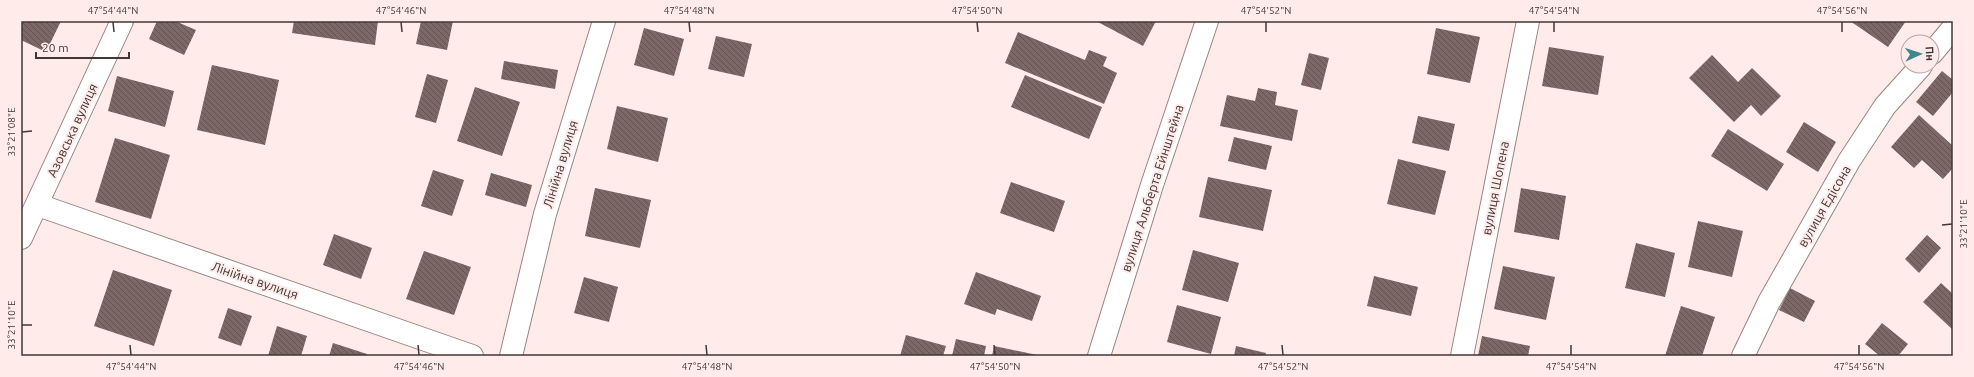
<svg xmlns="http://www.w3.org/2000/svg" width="1974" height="377" font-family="Ubuntu,sans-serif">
	<defs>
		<pattern id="building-back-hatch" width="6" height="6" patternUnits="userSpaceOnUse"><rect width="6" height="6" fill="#7c6866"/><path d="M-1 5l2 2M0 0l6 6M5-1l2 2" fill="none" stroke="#625250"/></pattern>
	</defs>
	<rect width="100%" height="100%" fill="#ffecea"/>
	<g fill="url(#building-back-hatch)">
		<path d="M21,21h40l-15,31 -25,-12z"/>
		<path d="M157,21h18l21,9 -12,25 -35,-16z"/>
		<path d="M294,21h84l-3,24 -83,-12z"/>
		<path d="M421,21h32l-6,29 -31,-6z"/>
		<path d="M1096,21h60l-13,25z"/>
		<path d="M1850,21h56l-18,26z"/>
		<path d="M644,28l40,11 -10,37 -40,-11z"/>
		<path d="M1436,28l44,9 -10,46 -43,-9z"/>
		<path d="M1018,32l67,28 4,-10 18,7 -4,9 14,7 -13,31 -99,-41z"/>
		<path d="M716,36l36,8 -8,33 -36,-8z"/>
		<path d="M1549,47l55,9 -6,39 -56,-9z"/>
		<path d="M1309,53l20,5 -8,32 -20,-5z"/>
		<path d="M1712,55l26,27 14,-14 29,28 -20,20 -10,-11 -17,17 -45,-44z"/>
		<path d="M504,61l54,9 -3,19 -54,-10z"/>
		<path d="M212,65l67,15 -14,65 -68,-15z"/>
		<path d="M1942,71l11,9v12l-20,24 -17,-14z"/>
		<path d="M427,74l21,6 -12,43 -21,-6z"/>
		<path d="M1025,75l77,32 -13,32 -78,-32z"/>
		<path d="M117,76l57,15 -9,36 -57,-16z"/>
		<path d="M475,87l45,15 -18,54 -45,-15z"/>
		<path d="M1258,88l19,4 -2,13 23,5 -6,31 -72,-15 7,-31 28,6z"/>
		<path d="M617,106l51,12 -10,44 -51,-13z"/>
		<path d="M1919,115l34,31v22l-10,11 -21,-19 -8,8 -23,-21z"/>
		<path d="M1418,116l37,8 -6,27 -37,-8z"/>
		<path d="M1804,122l32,20 -18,30 -32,-20z"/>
		<path d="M1728,129l56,35 -17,27 -56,-35z"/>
		<path d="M1234,137l38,9 -6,24 -38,-9z"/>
		<path d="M115,138l55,17 -19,64 -56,-17z"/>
		<path d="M1398,159l48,12 -11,44 -48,-11z"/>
		<path d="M433,170l31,10 -12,36 -31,-10z"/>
		<path d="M491,173l41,12 -6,22 -41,-12z"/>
		<path d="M1208,177l64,13 -9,41 -64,-14z"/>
		<path d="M1011,182l54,19 -11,31 -54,-19z"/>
		<path d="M595,188l56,12 -11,48 -55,-12z"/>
		<path d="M1521,188l45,8 -7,44 -45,-8z"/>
		<path d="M1698,221l45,10 -11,46 -44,-10z"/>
		<path d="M334,234l38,14 -11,31 -38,-14z"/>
		<path d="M1927,235l14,13 -22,25 -14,-14z"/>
		<path d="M1636,243l39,10 -10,44 -40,-9z"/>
		<path d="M1193,250l46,13 -11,39 -46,-12z"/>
		<path d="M424,251l47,16 -17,48 -48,-16z"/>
		<path d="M1503,266l52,11 -9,43 -52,-11z"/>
		<path d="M113,270l59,20 -18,56 -60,-20z"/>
		<path d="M976,272l65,24 -9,25 -35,-12 -2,6 -31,-11z"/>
		<path d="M1374,276l44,11 -7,29 -44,-10z"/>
		<path d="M584,277l34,10 -9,35 -35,-9z"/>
		<path d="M1941,283l12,11v36l-30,-28z"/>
		<path d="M1790,288l25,13 -11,21 -25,-12z"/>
		<path d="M1177,305l44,12 -10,37 -44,-12z"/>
		<path d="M1681,306l34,11 -13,39h-37z"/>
		<path d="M228,308l24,8 -11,30 -23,-8z"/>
		<path d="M1882,323l26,21 -10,12h-18l-15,-12z"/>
		<path d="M277,326l30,10 -6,20h-33z"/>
		<path d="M906,335l40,11 -3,10h-43z"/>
		<path d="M1482,336l48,10 -2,10h-50z"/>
		<path d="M956,339l30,7 -2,10h-32z"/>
		<path d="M333,343l34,11v2h-38z"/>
		<path d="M994,346l43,9v1h-45z"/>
		<path d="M1236,346l30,7 -1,3h-31z"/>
	</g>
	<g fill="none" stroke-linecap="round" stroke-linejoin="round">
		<defs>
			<g id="minor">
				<path d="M1932,53l21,-25"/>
				<path d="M38,205l434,151"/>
				<path d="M21,238l101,-217"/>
				<path d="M511,356l34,-142 59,-193"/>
				<path d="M1099,356l53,-171 55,-164"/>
				<path d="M1462,356l66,-335"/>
				<path d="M1743,356l26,-54 80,-141 36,-55 36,-40"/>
			</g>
		</defs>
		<use href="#minor" stroke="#998482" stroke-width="24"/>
		<use href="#minor" stroke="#fff" stroke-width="22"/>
	</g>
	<path fill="none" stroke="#403736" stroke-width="1.5" d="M113,22l1,10M401,22l1,10M689,22l1,10M977,22l1,10M1266,22v10M1554,22v10M1842,22v10M22,132l10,-1M1942,225l10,-1M22,325h10M130,345l1,10M418,345l1,10M706,345l1,10M994,345l1,10M1282,345l1,10M1571,345v10M1859,345v10"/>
	<g text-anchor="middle" stroke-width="4" stroke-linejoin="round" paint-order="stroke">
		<g font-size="13" fill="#403736" stroke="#ffecea">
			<text transform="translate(72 130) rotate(-65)" y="5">Азовська вулиця</text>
			<text transform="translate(560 164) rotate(-73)" y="5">Лінійна вулиця</text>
			<text transform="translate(1152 188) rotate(-72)" y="5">вулиця Альберта Ейнштейна</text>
			<text transform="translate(1495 188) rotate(-79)" y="5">вулиця Шопена</text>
			<text transform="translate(1824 206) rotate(-60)" y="5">вулиця Едісона</text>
			<text transform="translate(255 280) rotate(19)" y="5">Лінійна вулиця</text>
		</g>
	</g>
	<rect width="1974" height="377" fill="none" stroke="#ffecea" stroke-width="44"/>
	<g transform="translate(1920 54) rotate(87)"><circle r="19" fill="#ffecea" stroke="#b3a4a2"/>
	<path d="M0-3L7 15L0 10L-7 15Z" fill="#3f868f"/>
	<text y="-6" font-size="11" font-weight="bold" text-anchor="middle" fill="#403736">Пн</text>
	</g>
	<path d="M36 52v6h93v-6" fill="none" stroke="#403736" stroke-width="2"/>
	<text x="42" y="52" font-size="12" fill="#403736" stroke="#ffecea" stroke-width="3" paint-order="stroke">20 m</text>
	<rect x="22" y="22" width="1930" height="333" fill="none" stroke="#403736" stroke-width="1.5"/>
	<g font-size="10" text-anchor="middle" fill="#403736">
		<text x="113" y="14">47°54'44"N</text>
		<text x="401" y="14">47°54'46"N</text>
		<text x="689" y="14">47°54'48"N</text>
		<text x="977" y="14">47°54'50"N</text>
		<text x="1266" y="14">47°54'52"N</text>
		<text x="1554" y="14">47°54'54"N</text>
		<text x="1842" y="14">47°54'56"N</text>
		<text transform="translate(11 132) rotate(-90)" y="4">33°21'08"E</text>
		<text transform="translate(1963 224) rotate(-90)" y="4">33°21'10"E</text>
		<text transform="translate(11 325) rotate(-90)" y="4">33°21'10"E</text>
		<text x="131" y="370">47°54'44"N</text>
		<text x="419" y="370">47°54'46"N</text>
		<text x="707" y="370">47°54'48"N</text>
		<text x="995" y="370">47°54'50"N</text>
		<text x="1283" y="370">47°54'52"N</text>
		<text x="1571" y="370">47°54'54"N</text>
		<text x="1859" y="370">47°54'56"N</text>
	</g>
</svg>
